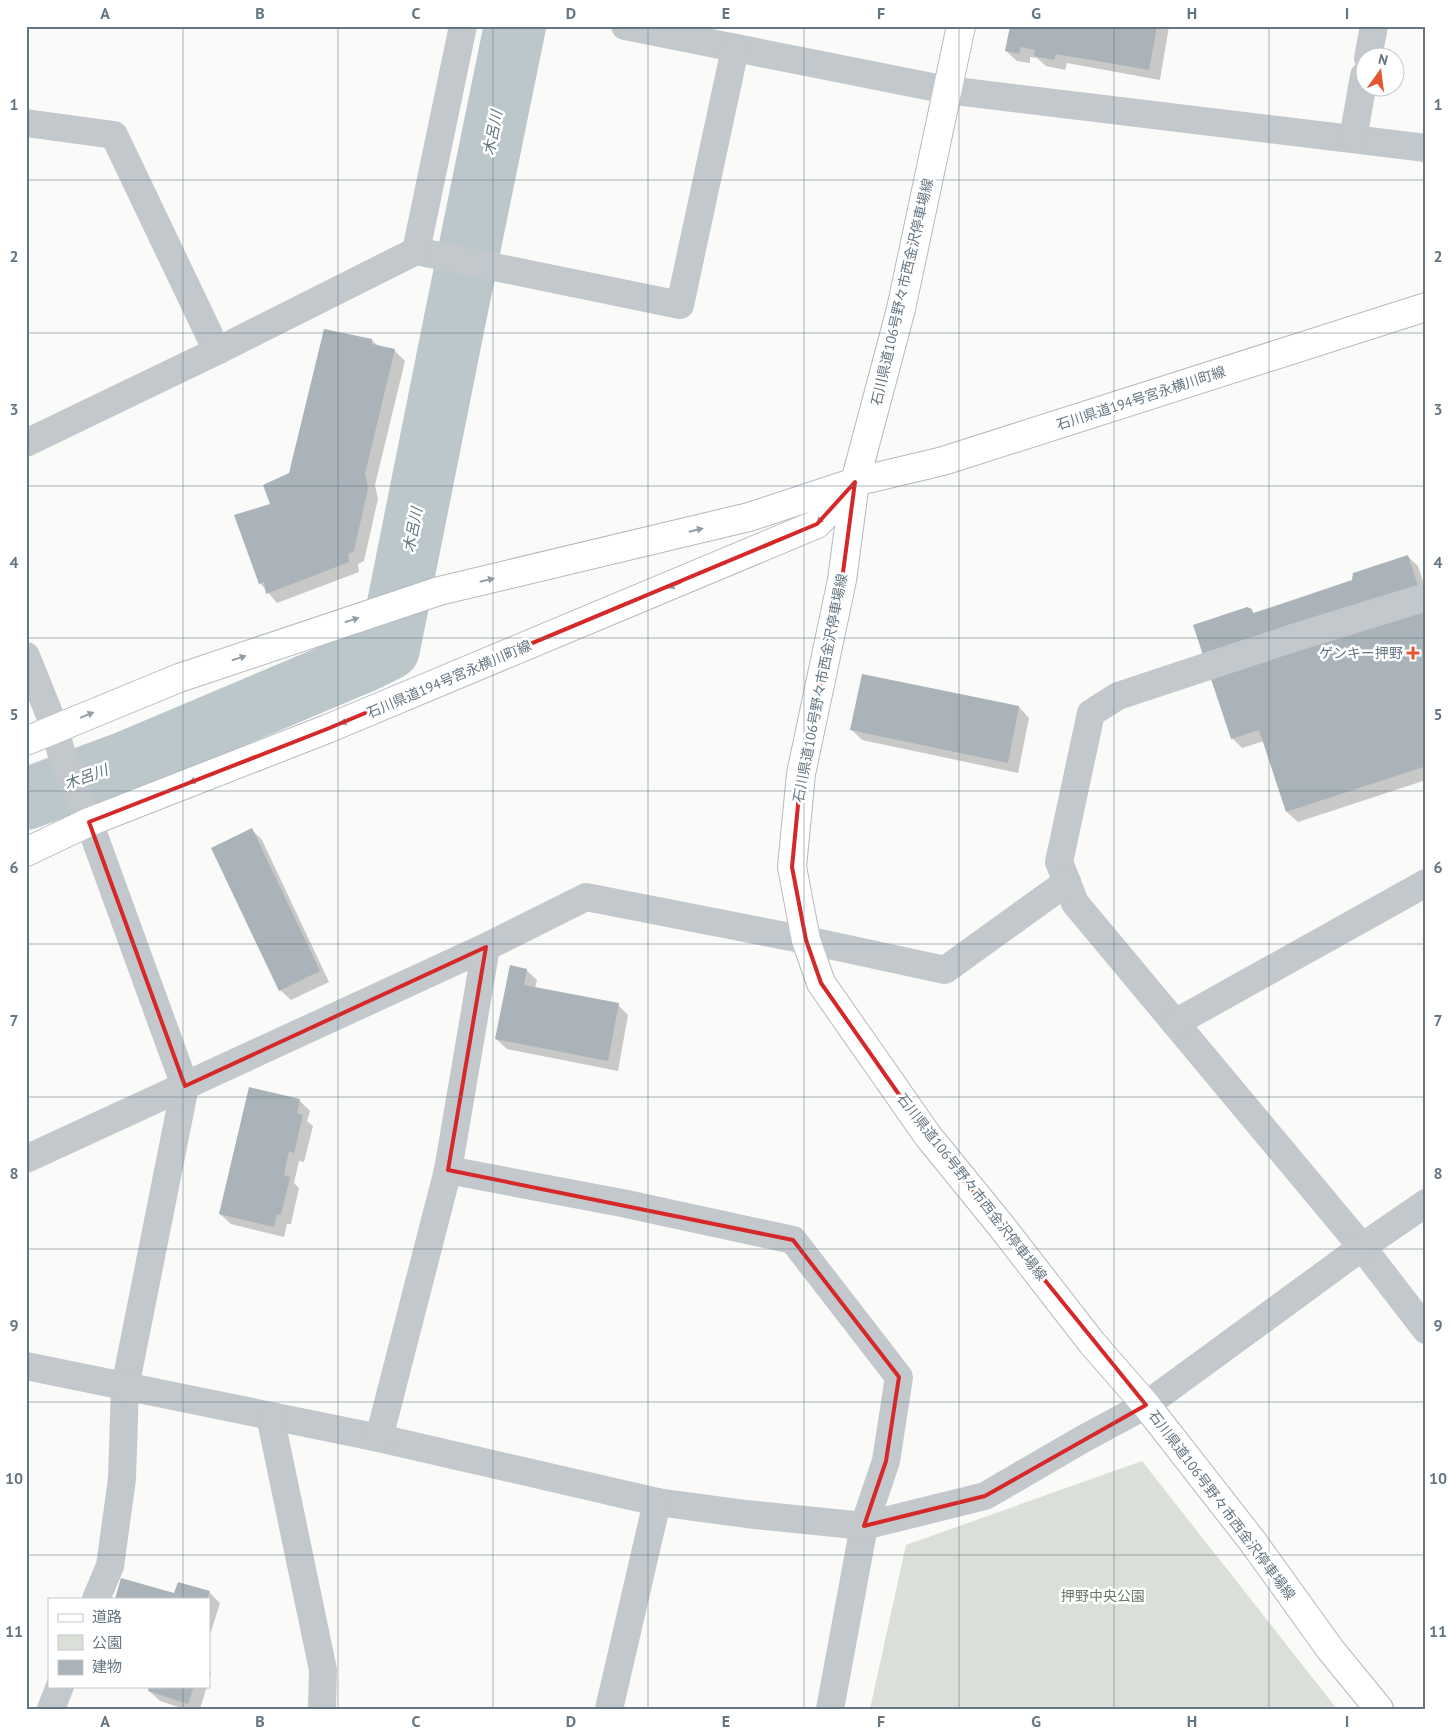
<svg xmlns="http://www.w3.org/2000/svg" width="1452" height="1735" font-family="'PT Sans','Noto Sans JP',sans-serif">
	<rect width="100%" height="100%" fill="#fafaf8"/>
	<path fill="#dadfd7" d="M1142,1461l195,248h-467l36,-164z"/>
	<g fill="#0003">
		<path d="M1011,26h158l-9,54 -93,-17 -2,7 -19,-4 -9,-8 -7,-1v6l-13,-2 -11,-10z"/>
		<path d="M372,340l6,6 16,4 11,11 -30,124 3,14 -14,62 -6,3 1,8 -82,31 -17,-20 11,-78z"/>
		<path d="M1407,556l11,10 8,25v189l-128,42 -11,-10 -23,-71 -22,7 -10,-10 19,-127 3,3 99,-33z"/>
		<path d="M1019,707l10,11 -11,55 -156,-33 -10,-10z"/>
		<path d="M252,830l10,10 67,142 -38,18 -11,-10z"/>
		<path d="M526,970l11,10 -2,8 83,17 10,10 -10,56 -111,-22 -11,-10z"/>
		<path d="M299,1100l11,11 -3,10 6,5 -9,36 -5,-1 -5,22 5,5 -8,36h-4l-3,13 -53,-13 -11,-10z"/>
		<path d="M209,1592l11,11 -11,35v-39h-92z"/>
		<path d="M209,1669l2,3 -2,9z"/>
		<path d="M151,1686h56l-7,23h-16l-24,-8 -11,-10z"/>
	</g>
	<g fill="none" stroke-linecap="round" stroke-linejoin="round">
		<path stroke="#bbc7cb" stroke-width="62" d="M26,799l100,-37 239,-101 24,-12 65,-325 61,-298"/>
	</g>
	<g fill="#aab3b9">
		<path d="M1010,26h147l-8,44 -93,-16 -2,6 -20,-4 1,-6 -15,-3v7l-15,-3z"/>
		<path d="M324,329l48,10v5l23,5 -30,125 3,14 -14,63 -6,3 1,8 -83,32 -2,-12 -5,2 -25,-69 36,-11 -7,-19 26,-12z"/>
		<path d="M1408,555l18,55v156l-140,46 -27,-82 -28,9 -38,-114 54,-18 5,2 1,4 22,-7 77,-26 1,-7z"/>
		<path d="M862,674l157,32 -11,57 -158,-33z"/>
		<path d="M252,828l68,143 -41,20 -68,-143z"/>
		<path d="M510,965l17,4 -3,16 95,18 -11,58 -113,-22z"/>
		<path d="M249,1087l51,12 -3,14 6,2 -9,38 -5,-2 -5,24 6,2 -9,38 -4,-1 -3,13 -55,-13z"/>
		<path d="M121,1578l53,15 4,-11 32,9 -3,8h-92z"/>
		<path d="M149,1686h45l-6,18 -40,-13z"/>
	</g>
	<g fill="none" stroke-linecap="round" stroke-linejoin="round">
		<defs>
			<g id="major">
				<path d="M961,26l-60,283 -46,173 -13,98 -41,194 -9,93 14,73 15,43 107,153 74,91 90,116 54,62 107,137 77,107 49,60"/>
				<path d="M26,741l153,-63 260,-87 310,-74 106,-35 88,-21 483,-154"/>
				<path d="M26,852l63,-30 238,-93 490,-205 37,-41"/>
			</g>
		</defs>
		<use href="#major" stroke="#b5babe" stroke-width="30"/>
		<g stroke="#c3c8cc" stroke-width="28">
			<path d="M625,26l322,64 479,58"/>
			<path d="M1368,58l6,-32"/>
			<path d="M26,123l88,12 103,216"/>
			<path d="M1353,139l11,-63"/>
			<path d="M416,251l264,54 55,-256"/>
			<path d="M26,443l191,-92 199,-100 47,-225"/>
			<path d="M1426,597l-133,41 -175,58 -27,17 -32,149 16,41 287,344 64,83"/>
			<path d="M26,656l29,72 7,28 27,66 96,264 -60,301 -3,92 -12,87 -14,33"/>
			<path d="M1175,1023l251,-140"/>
			<path d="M26,1159l460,-212 100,-50 220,43 139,30 122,-88"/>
			<path d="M448,1170l174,33 171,37 106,137 -13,84 -22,65 -34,183"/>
			<path d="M26,1366l353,72 278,64 89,12 118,12 121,-30 98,-57 63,-34 216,-158 64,-44"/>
			<path d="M270,1416l53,254 -1,39"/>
			<path d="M379,1438l69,-268 38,-223"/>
			<path d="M51,1709l9,-23"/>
			<path d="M609,1709l48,-207"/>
		</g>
		<use href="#major" stroke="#fff" stroke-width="28"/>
	</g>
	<defs><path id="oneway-solid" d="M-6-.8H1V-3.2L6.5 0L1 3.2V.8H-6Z" transform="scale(1.25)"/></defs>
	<g fill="#939fa8">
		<use href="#oneway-solid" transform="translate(822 518) rotate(133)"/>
		<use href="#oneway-solid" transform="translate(696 530) rotate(-13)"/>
		<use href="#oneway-solid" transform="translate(487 580) rotate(-13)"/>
		<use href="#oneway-solid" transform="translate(675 585) rotate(157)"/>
		<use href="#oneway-solid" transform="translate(352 620) rotate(-18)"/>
		<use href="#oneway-solid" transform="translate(239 658) rotate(-18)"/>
		<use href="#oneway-solid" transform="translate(87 715) rotate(-22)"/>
		<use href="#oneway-solid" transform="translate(347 721) rotate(157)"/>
		<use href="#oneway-solid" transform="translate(196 780) rotate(159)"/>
	</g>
	<path fill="none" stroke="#d62828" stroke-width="4" stroke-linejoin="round" d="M855,482l-13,98 -41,194 -9,93 14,73 15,43 107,153 218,269 -161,91 -121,30 22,-65 13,-84 -106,-137 -345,-70 38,-223 -301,139 -96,-264 238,-93 490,-205z"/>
	<path fill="none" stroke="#657683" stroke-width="1" stroke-opacity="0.55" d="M183,26v1573M338,26v1683M493,26v1683M648,26v1683M804,26v1683M959,26v1683M1114,26v1683M1269,26v1683M26,180h1400M26,333h1400M26,486h1400M26,638h1400M26,791h1400M26,944h1400M26,1097h1400M26,1249h1400M26,1402h1400M26,1555h1400M183,1686v23"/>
	<path fill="#e4572e" stroke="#fff" stroke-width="2" d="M1410.5 645.5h5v5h5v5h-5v5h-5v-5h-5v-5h5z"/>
	<g text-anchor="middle" stroke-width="5" stroke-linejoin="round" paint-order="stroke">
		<g font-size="14" fill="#657683" stroke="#fff">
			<text transform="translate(902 292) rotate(-77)" y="5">石川県道106号野々市西金沢停車場線</text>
			<text transform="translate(1141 398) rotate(-18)" y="5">石川県道194号宮永横川町線</text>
			<text transform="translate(449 679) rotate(-23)" y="5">石川県道194号宮永横川町線</text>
			<text transform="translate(820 688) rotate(-79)" y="5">石川県道106号野々市西金沢停車場線</text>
			<text transform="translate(972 1187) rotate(52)" y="5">石川県道106号野々市西金沢停車場線</text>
			<text transform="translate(1222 1505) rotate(53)" y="5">石川県道106号野々市西金沢停車場線</text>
		</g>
		<g font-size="14" fill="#657683" stroke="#fff" text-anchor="end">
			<text x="1403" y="658">ゲンキー押野</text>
		</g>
		<g font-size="14" fill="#687a64" stroke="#fff">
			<text x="1103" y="1601">押野中央公園</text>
		</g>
		<g font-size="15" font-style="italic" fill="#60757c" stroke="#fff">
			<text transform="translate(493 133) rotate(-79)" y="5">木呂川</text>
			<text transform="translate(413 530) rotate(-79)" y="5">木呂川</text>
			<text transform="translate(86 777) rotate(-20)" y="5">木呂川</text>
		</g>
	</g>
	<rect width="1452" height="1735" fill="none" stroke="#ffffff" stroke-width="55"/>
	<rect x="48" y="1598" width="162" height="90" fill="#ffffff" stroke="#c1c8cd"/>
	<rect x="58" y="1614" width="25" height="8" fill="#ffffff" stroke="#c1c8cd"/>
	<text x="92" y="1622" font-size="15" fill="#657683">道路</text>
	<rect x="58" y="1635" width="25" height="15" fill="#dadfd7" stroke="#c1c8cd"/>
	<text x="92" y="1648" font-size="15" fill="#657683">公園</text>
	<rect x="58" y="1660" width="25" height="15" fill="#aab3b9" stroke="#c1c8cd"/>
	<text x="92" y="1672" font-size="15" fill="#657683">建物</text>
	<g transform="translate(1380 72) rotate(14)"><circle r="24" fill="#ffffff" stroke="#c1c8cd"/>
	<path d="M0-4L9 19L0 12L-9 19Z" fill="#e4572e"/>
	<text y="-8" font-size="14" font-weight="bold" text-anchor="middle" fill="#657683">N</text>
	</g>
	<rect x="28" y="28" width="1396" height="1680" fill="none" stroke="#657683" stroke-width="2"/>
	<g font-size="16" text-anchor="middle" font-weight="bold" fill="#657683">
		<text x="105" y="19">A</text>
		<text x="260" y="19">B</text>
		<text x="416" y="19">C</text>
		<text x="571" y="19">D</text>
		<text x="726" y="19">E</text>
		<text x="881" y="19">F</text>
		<text x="1036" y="19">G</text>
		<text x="1192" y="19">H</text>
		<text x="1347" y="19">I</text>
		<text x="14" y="110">1</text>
		<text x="1438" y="110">1</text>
		<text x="14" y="262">2</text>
		<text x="1438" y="262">2</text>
		<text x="14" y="415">3</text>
		<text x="1438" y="415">3</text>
		<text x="14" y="568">4</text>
		<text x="1438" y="568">4</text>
		<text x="14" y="720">5</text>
		<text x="1438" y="720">5</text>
		<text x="14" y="873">6</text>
		<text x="1438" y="873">6</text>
		<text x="14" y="1026">7</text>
		<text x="1438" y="1026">7</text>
		<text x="14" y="1179">8</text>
		<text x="1438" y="1179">8</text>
		<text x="14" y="1331">9</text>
		<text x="1438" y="1331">9</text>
		<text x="14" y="1484">10</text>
		<text x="1438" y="1484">10</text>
		<text x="14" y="1637">11</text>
		<text x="1438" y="1637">11</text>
		<text x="105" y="1727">A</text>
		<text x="260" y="1727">B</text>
		<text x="416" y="1727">C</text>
		<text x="571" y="1727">D</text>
		<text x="726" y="1727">E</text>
		<text x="881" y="1727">F</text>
		<text x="1036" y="1727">G</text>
		<text x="1192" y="1727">H</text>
		<text x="1347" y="1727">I</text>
	</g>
</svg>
